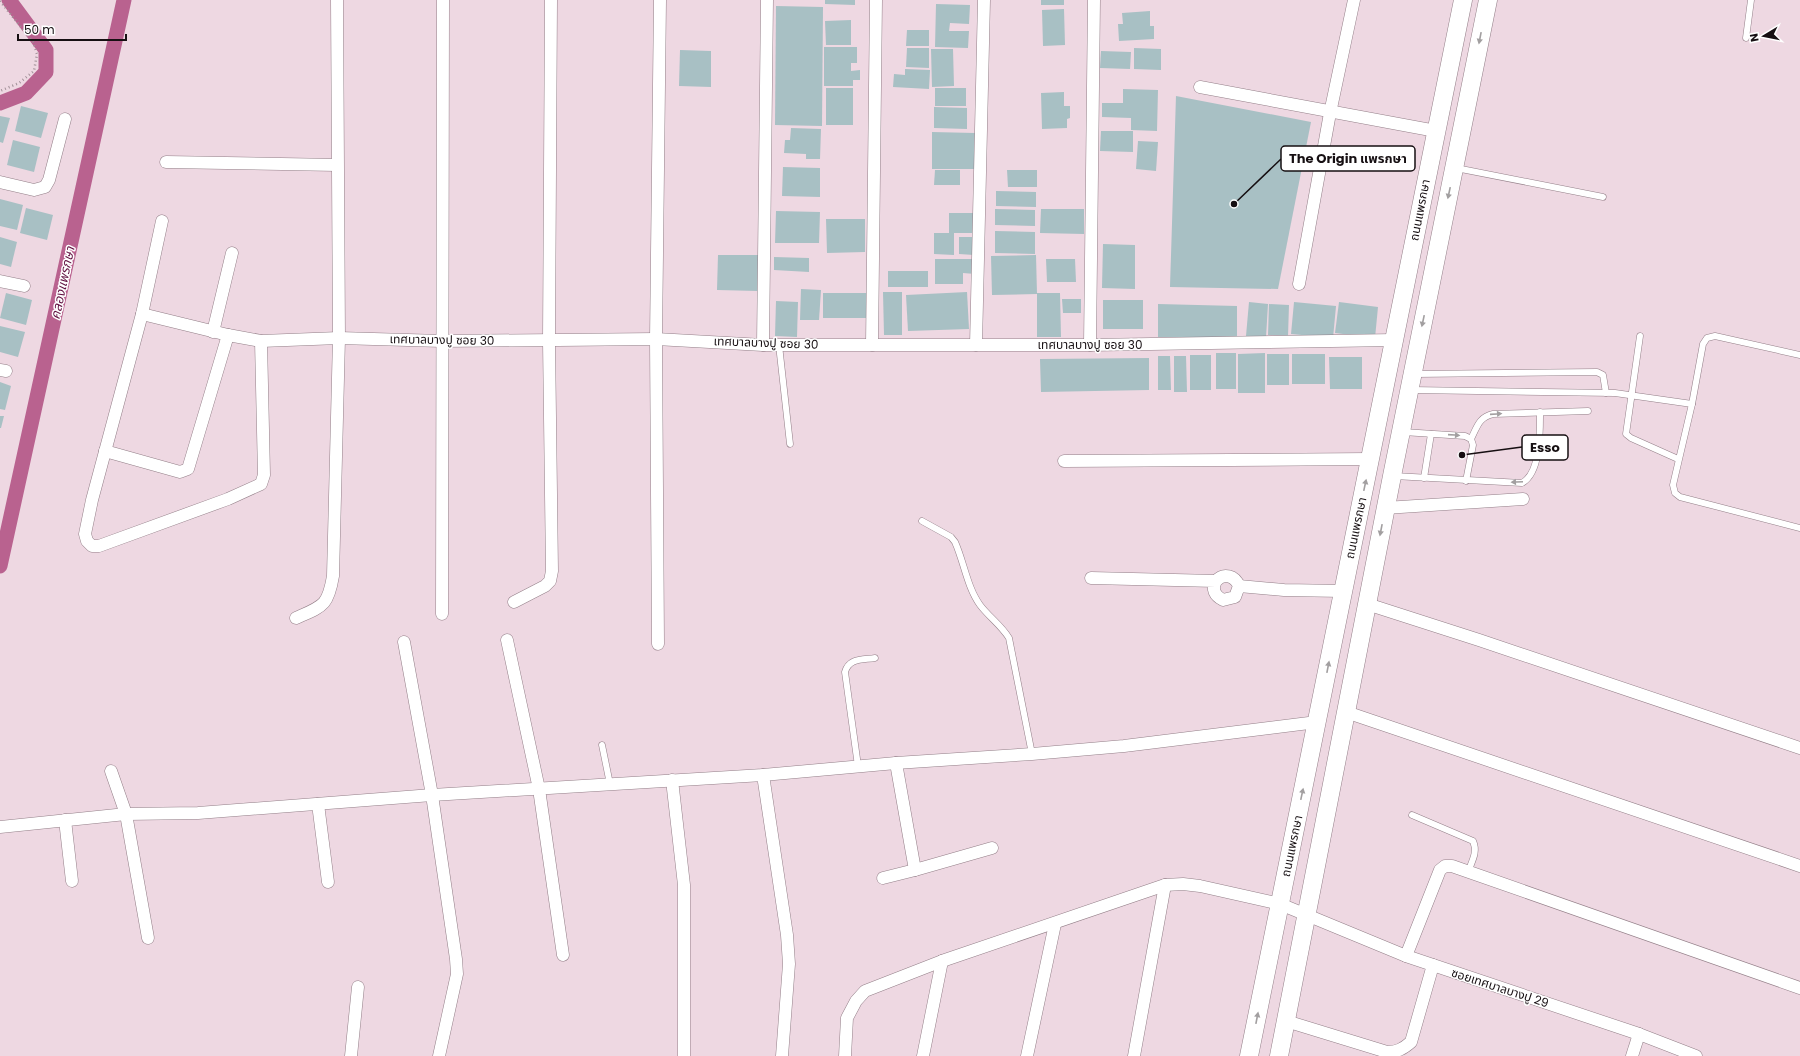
<svg xmlns="http://www.w3.org/2000/svg" width="1800" height="1056" font-family="Poppins,'Noto Sans Thai',sans-serif">
	<rect width="100%" height="100%" fill="#eed8e2"/>
	<g fill="none" stroke-linecap="round" stroke-linejoin="round">
		<g stroke="#b9628f" stroke-width="15">
			<path d="M0,103l26,-10 20,-21v-22l-37,-50"/>
			<path d="M0,566l124,-566"/>
		</g>
	</g>
	<g fill="#a8c0c4">
		<path d="M825,0h30v5l-30,-1z"/>
		<rect x="1041" y="0" width="23" height="5"/>
		<path d="M936,4l34,1 -1,19 -19,-1 -1,8h20l-1,17 -33,-1z"/>
		<path d="M776,6l47,1 -1,119 -47,-1z"/>
		<path d="M1064,9l1,36 -22,1 -1,-36z"/>
		<path d="M1150,11v15h4v13l-35,2 -1,-17h5l-1,-11z"/>
		<path d="M851,20v25h-25l-1,-24z"/>
		<path d="M907,30h22v16h-23z"/>
		<path d="M824,47h33v16h-6v8l9,-1v10h-7v6h-29z"/>
		<path d="M907,48h22v20l-23,-1z"/>
		<path d="M1134,48l27,1v21l-27,-1z"/>
		<path d="M931,49h22l1,37 -22,1z"/>
		<path d="M680,50l31,1v36l-32,-1z"/>
		<path d="M1101,51l30,1 -1,17 -30,-1z"/>
		<path d="M905,69l25,1 -1,19 -36,-2 1,-13 11,1z"/>
		<rect x="826" y="88" width="27" height="37"/>
		<rect x="935" y="88" width="31" height="18"/>
		<path d="M1123,89l35,1 -1,41 -26,-1v-12l-29,-1v-14h21z"/>
		<path d="M1064,92v14h6v12l-3,1v9l-25,1 -1,-36z"/>
		<path d="M1176,96l135,26 -33,167 -108,-2z"/>
		<path d="M21,106l27,7 -7,25 -26,-7z"/>
		<path d="M934,107l33,1v21l-33,-1z"/>
		<path d="M0,116l10,2 -7,25 -3,-1z"/>
		<path d="M791,128l30,1 -1,30h-14v-5l-22,-1 1,-13h5z"/>
		<path d="M1101,131h32v21l-33,-1z"/>
		<path d="M932,132l43,1 -1,36h-42z"/>
		<path d="M13,140l27,7 -6,25 -27,-7z"/>
		<path d="M1138,141l20,1 -2,29 -20,-2z"/>
		<path d="M783,167l37,1v29l-38,-1z"/>
		<path d="M935,170h25v15h-26z"/>
		<path d="M1007,170h30v17h-29z"/>
		<path d="M996,191l40,1v15l-40,-1z"/>
		<path d="M0,199l23,6 -6,25 -17,-4z"/>
		<path d="M26,208l27,7 -6,25 -27,-7z"/>
		<path d="M995,209l40,1v16l-40,-1z"/>
		<path d="M1041,209h43v25l-44,-1z"/>
		<path d="M776,211l44,1 -1,31h-44z"/>
		<path d="M949,213h27v20h-22v22l-20,-1v-21h15z"/>
		<path d="M826,219h39v33l-38,1z"/>
		<path d="M995,231l40,1v22l-40,-1z"/>
		<path d="M0,237l17,5 -6,25 -11,-3z"/>
		<path d="M959,237h15v18l-15,-1z"/>
		<path d="M1103,244l32,1v44l-33,-1z"/>
		<path d="M718,255h41l-1,36 -41,-1z"/>
		<path d="M1036,255l1,39 -45,1 -1,-39z"/>
		<path d="M774,257l35,1v14l-35,-2z"/>
		<path d="M935,259h40v15l-12,-1v11h-28z"/>
		<path d="M1046,259h29l1,23h-29z"/>
		<rect x="888" y="271" width="40" height="16"/>
		<path d="M801,289l20,1 -2,30h-19z"/>
		<path d="M883,292h19v43h-18z"/>
		<path d="M967,292l2,37 -61,2 -2,-36z"/>
		<path d="M6,293l26,7 -6,25 -26,-7z"/>
		<rect x="823" y="293" width="44" height="25"/>
		<path d="M1037,293h23l1,44h-24z"/>
		<path d="M1062,299h19v14h-18z"/>
		<rect x="1103" y="300" width="40" height="29"/>
		<path d="M776,301l22,1 -1,35 -22,-1z"/>
		<path d="M1249,302l19,2 -2,33 -20,-1z"/>
		<path d="M1294,302l42,4 -3,32 -42,-4z"/>
		<path d="M1339,302l39,5 -3,31 -40,-5z"/>
		<path d="M1158,304l79,2v32l-79,-1z"/>
		<path d="M1269,304l20,1 -1,31 -20,-1z"/>
		<path d="M0,326l25,6 -7,25 -18,-5z"/>
		<rect x="1216" y="353" width="20" height="36"/>
		<path d="M1265,353v40h-27v-39z"/>
		<rect x="1267" y="354" width="22" height="31"/>
		<rect x="1292" y="354" width="33" height="30"/>
		<rect x="1190" y="355" width="21" height="35"/>
		<path d="M1158,356h12l1,34h-13z"/>
		<path d="M1174,356h12l1,36h-13z"/>
		<path d="M1329,357h33v32h-32z"/>
		<path d="M1149,358v32l-108,2 -1,-33z"/>
		<path d="M0,382l11,4 -6,24 -5,-1z"/>
		<path d="M0,416h4l-3,12h-1z"/>
	</g>
	<g fill="none" stroke-linecap="round" stroke-linejoin="round">
		<defs>
			<g id="service">
				<path d="M1746,38l5,-38"/>
				<path d="M1456,168l147,29"/>
				<path d="M1640,336l-14,98 5,4 47,21"/>
				<path d="M779,345l11,99"/>
				<path d="M1800,355l-85,-19 -8,2 -4,6 -11,60 -19,81 2,8 5,4 120,31"/>
				<path d="M1415,374l182,-2 6,3 3,18"/>
				<path d="M1411,390l204,3 77,11"/>
				<path d="M1403,432l62,4 6,3 2,6 -7,36"/>
				<path d="M1471,439c6,-12 8,-22 22,-25l95,-3"/>
				<path d="M1394,476l128,7c19,-10 18,-52 18,-71"/>
				<path d="M1424,478l7,-44"/>
				<path d="M922,521l29,16 4,5c9,20 12,45 25,63 9,12 21,20 29,33l23,116"/>
				<path d="M602,745l8,39"/>
				<path d="M858,766l-13,-94c4,-14 17,-12 30,-14"/>
				<path d="M1412,815l61,26c5,11 -1,20 -5,31"/>
			</g>
			<g id="minor">
				<path d="M1200,87l236,44"/>
				<path d="M166,162l171,3"/>
				<path d="M0,182l34,8 11,-3 4,-7 16,-61"/>
				<path d="M162,221l-20,93 -50,186 -7,34 2,7 5,5h7l129,-47 33,-15 3,-9 -3,-134"/>
				<path d="M0,281l24,5"/>
				<path d="M1299,284l31,-171 24,-113"/>
				<path d="M142,314l86,21 33,6 78,-3 103,3 214,-2 107,6h327l304,-5"/>
				<path d="M213,332l19,-79"/>
				<path d="M763,345l4,-345"/>
				<path d="M872,345l4,-345"/>
				<path d="M976,345l8,-345"/>
				<path d="M1090,345l4,-345"/>
				<path d="M0,370l6,1"/>
				<path d="M105,451l75,21 8,-3 40,-134"/>
				<path d="M1064,461l306,-2"/>
				<path d="M1385,508l138,-9"/>
				<path d="M1091,578l125,3c8,-9 19,-5 23,5l-4,11 -12,3c-8,-4 -12,-11 -7,-19"/>
				<path d="M1239,586l45,4 59,1"/>
				<path d="M514,602l31,-16 5,-5 2,-10 -3,-230 2,-341"/>
				<path d="M1367,604l112,36 321,108"/>
				<path d="M442,614l1,-614"/>
				<path d="M296,618c27,-12 32,-12 37,-42l6,-238 -2,-338"/>
				<path d="M507,640l32,149 24,166"/>
				<path d="M404,642l28,153 24,164 1,15 -18,82"/>
				<path d="M658,644l-2,-305 4,-339"/>
				<path d="M1346,712l454,154"/>
				<path d="M896,763l19,107 77,-22"/>
				<path d="M111,771l15,43 22,124"/>
				<path d="M763,775l24,160 2,29 -7,92"/>
				<path d="M672,780l12,105v171"/>
				<path d="M318,804l10,78"/>
				<path d="M65,820l7,61"/>
				<path d="M0,827l126,-13 72,-1 234,-18 331,-20 133,-12 136,-9 92,-8 193,-24"/>
				<path d="M883,878l32,-8"/>
				<path d="M1406,956l34,-86 5,-4h7l348,122"/>
				<path d="M1286,1021l101,31c10,0 16,-3 24,-10l22,-77"/>
				<path d="M351,1056l7,-69"/>
				<path d="M845,1056l2,-38 9,-17 9,-10 77,-30 223,-76 18,-1 17,2 80,18 126,52 233,78 57,22"/>
				<path d="M923,1056l19,-95"/>
				<path d="M1027,1056l28,-132"/>
				<path d="M1134,1056l31,-171"/>
				<path d="M1632,1056l7,-22"/>
			</g>
			<g id="secondary">
				<path d="M1249,1056l214,-1056"/>
				<path d="M1279,1056l113,-580 96,-476"/>
			</g>
		</defs>
		<use href="#service" stroke="#937f88" stroke-width="7"/>
		<use href="#minor" stroke="#937f88" stroke-width="13"/>
		<use href="#secondary" stroke="#937f88" stroke-width="19"/>
		<path stroke="#9f8f96" stroke-width="2.5" stroke-dasharray="1 3" stroke-linecap="butt" d="M0,1l33,41 4,12 -3,17 -15,12 -19,8"/>
		<use href="#service" stroke="#fff" stroke-width="6"/>
		<use href="#minor" stroke="#fff" stroke-width="12"/>
		<use href="#secondary" stroke="#fff" stroke-width="18"/>
	</g>
	<defs><path id="oneway-solid" d="M-6-.8H1V-3.2L6.5 0L1 3.2V.8H-6Z"/></defs>
	<g fill="#a29fa0">
		<use href="#oneway-solid" transform="translate(1480 38) rotate(101)"/>
		<use href="#oneway-solid" transform="translate(1449 193) rotate(102)"/>
		<use href="#oneway-solid" transform="translate(1423 321) rotate(102)"/>
		<use href="#oneway-solid" transform="translate(1496 414) rotate(-4)"/>
		<use href="#oneway-solid" transform="translate(1454 435) rotate(4)"/>
		<use href="#oneway-solid" transform="translate(1517 482) rotate(177)"/>
		<use href="#oneway-solid" transform="translate(1365 485) rotate(-78)"/>
		<use href="#oneway-solid" transform="translate(1381 530) rotate(101)"/>
		<use href="#oneway-solid" transform="translate(1328 667) rotate(-79)"/>
		<use href="#oneway-solid" transform="translate(1302 794) rotate(-78)"/>
		<use href="#oneway-solid" transform="translate(1257 1018) rotate(-79)"/>
	</g>
	<g text-anchor="middle" stroke-width="3" stroke-linejoin="round" paint-order="stroke">
		<g font-size="12" fill="#160f12" stroke="#fff">
			<text transform="translate(1420 210) rotate(-79)" y="4">ถนนแพรกษา</text>
			<text transform="translate(442 340) rotate(1)" y="4">เทศบาลบางปู ซอย 30</text>
			<text transform="translate(766 343) rotate(2)" y="4">เทศบาลบางปู ซอย 30</text>
			<text x="1090" y="349">เทศบาลบางปู ซอย 30</text>
			<text transform="translate(1356 528) rotate(-78)" y="4">ถนนแพรกษา</text>
			<text transform="translate(1292 846) rotate(-78)" y="4">ถนนแพรกษา</text>
			<text transform="translate(1500 988) rotate(18)" y="4">ซอยเทศบาลบางปู 29</text>
		</g>
		<g font-size="13" font-style="italic" fill="#601040" stroke="#fff">
			<text transform="translate(62 283) rotate(-78)" y="5">คลองแพรกษา</text>
		</g>
	</g>
	<path fill="none" stroke="#160f12" stroke-width="1.5" d="M1234 204L1281 159M1462 455L1522 447"/>
	<g fill="#160f12" stroke="#fff" stroke-width="1.5">
		<circle cx="1234" cy="204" r="4"/>
		<circle cx="1462" cy="455" r="4"/>
	</g>
	<g fill="#fff" stroke="#160f12" stroke-width="1.5">
		<rect x="1281" y="146" width="134" height="25" rx="4"/>
		<rect x="1522" y="435" width="46" height="25" rx="4"/>
	</g>
	<g font-size="13" text-anchor="middle" font-weight="bold" fill="#160f12">
		<text x="1348" y="163">The Origin แพรกษา</text>
		<text x="1545" y="452">Esso</text>
	</g>
	<g transform="translate(1764 36) rotate(260)" stroke="#ffffff" stroke-width="3" paint-order="stroke">
	<path d="M0-3L7 15L0 10L-7 15Z" fill="#160f12"/>
	<text y="-6" font-size="11" font-weight="bold" text-anchor="middle" fill="#160f12">N</text>
	</g>
	<path d="M18 34v6h108v-6" fill="none" stroke="#160f12" stroke-width="2"/>
	<text x="24" y="34" font-size="12" fill="#160f12" stroke="#ffffff" stroke-width="3" paint-order="stroke">50 m</text>
</svg>
